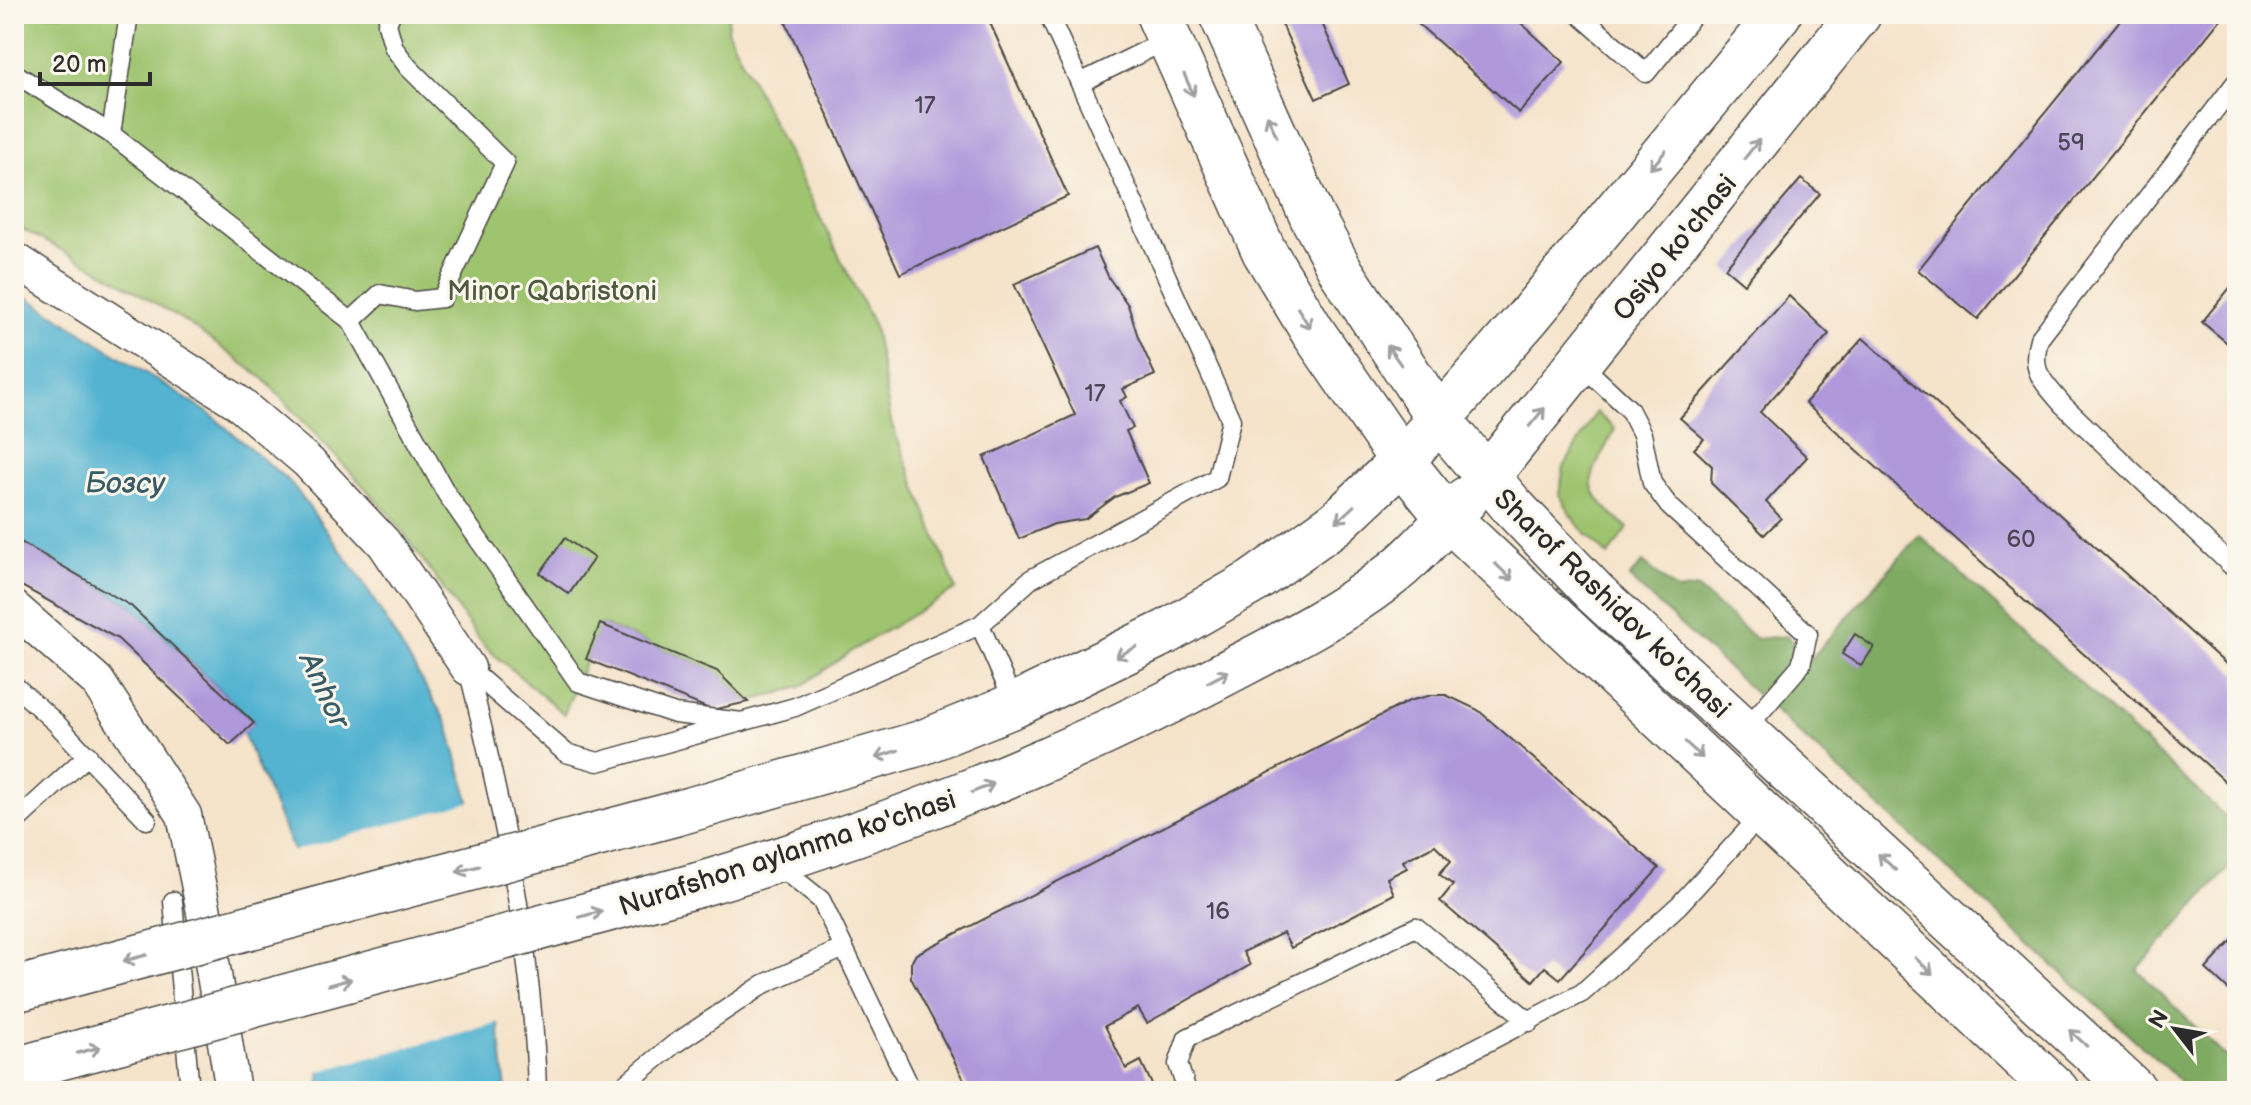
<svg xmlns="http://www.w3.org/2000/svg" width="2251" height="1105" font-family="'Balsamiq Sans',sans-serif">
	<rect width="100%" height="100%" fill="#fbf7ec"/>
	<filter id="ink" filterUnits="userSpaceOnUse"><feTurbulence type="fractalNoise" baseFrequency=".0125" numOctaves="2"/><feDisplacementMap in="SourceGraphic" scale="16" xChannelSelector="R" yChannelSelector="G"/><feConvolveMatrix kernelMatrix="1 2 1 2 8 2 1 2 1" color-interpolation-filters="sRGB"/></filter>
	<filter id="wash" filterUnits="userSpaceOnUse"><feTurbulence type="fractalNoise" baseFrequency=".006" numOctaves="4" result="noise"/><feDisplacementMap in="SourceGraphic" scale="32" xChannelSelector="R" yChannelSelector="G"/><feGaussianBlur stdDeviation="1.8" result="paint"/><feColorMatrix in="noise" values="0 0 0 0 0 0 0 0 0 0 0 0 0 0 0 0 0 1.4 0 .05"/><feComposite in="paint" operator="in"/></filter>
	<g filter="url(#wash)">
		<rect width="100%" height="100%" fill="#f5e3ca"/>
		<g fill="#9fc46f" stroke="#65784d" stroke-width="2">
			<path d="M14,14h715l-2,16 147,296 17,96 65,167 -103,61 -53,37 -52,15 -31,-31 -116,-47 -37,90 -80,-68 -92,-129 -128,-138 -75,-55 -80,-49 -95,-50z"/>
			<path d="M1596,412l19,17c-28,55 -38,56 13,99l-20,28 -33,-34 -16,-28 5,-27z"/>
		</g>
		<path fill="#7faa62" stroke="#556a46" stroke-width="2" d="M1919,535l318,292v32l-100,111 100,98v23h-46l-562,-513 14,-16 34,29 20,-3 59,51 31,-3 24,23z"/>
		<path fill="#52b3d1" stroke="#3e6f7e" stroke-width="2" d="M14,289l196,125 82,70 68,93 88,148 26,94 32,272h-185l-21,-225 -57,-133 11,-11 -123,-116 -117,-68 3,-20 -3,-2z"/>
		<path fill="#f5e3ca" d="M473,801l28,221 -184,50 -21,-205 -6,-15z"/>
		<g id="blocks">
			<g fill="#af99db">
				<path d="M782,14h204l82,182 -168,78z"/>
				<path d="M1277,14h41l31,70 -33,15z"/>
				<path d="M1407,14h104l53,48 -45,51z"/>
				<path d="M2125,14h100l-247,305 -60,-49z"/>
				<path d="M1801,179l19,15 -76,90 -19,-16z"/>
				<path d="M1095,248l14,30 19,27 10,32 17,38 -32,14 4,8 -7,4 13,27 -7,3 23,52 -34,14 -30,22 -31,5 -35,15 -35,-82 91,-42 -61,-131z"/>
				<path d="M2237,279v72l-35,-29z"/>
				<path d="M1789,296l40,38 -69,78 47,45 -41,45 15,16 -17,17 -53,-52 1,-17 -18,-17 10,-10 -24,-21z"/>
				<path d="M1863,338l374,336v118l-432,-389z"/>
				<path d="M14,538l117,68 123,117 -24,22 -112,-106 -104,-57z"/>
				<path d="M565,538l29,20 -25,36 -29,-21z"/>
				<path d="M600,624l117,47 31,31 -36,8 -126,-51z"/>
				<path d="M1855,634l19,13 -13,19 -19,-12z"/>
				<path d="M1432,695h14l32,15 181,158 -99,111 -15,-12 -12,14 -93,-80 13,-16 -14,-11 12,-13 -16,-16 -32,16 4,7 -20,10 7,16 -103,54 -8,-15 -40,19 7,13 -103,58 -9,-15 -33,18 21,43 15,-8 14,30h-185l-59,-113v-15l5,-9 493,-253z"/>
				<path d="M2237,935v63l-31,-29z"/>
			</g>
		</g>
	</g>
	<g filter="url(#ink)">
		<use href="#blocks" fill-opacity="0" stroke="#494743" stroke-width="2"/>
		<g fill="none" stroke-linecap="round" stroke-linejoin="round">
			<defs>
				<g id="lane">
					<path d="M1048,14l32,69 89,-44"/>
					<path d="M1579,14l67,59 48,-59"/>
					<path d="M14,73l97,61 240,187 95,172 132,189 97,32 67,8"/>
					<path d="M2237,81l-198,258c-9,34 3,41 24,66l174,166"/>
					<path d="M111,134l18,-120"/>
					<path d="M351,321l29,-27 35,7 27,-3 63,-135 -97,-96 -14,-19 -7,-24 4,-10"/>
					<path d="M1581,364l48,45 13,25 10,49 17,23 139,128 -7,31 -57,66"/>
					<path d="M980,625l51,-46 186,-101 14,-58 -151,-337"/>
					<path d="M468,668l98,85 32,9 197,-55 185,-82 35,80"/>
					<path d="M468,668c34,139 65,280 69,423"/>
					<path d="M14,685l42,38 91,97"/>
					<path d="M14,823l74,-68"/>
					<path d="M776,864l45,36 91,191"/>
					<path d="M173,901l17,190"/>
					<path d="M617,1091l56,-46 91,-61 80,-36"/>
					<path d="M1187,1091l-9,-27 9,-26 229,-111 114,95"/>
					<path d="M1393,1091l189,-98 97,-88 83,-91"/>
				</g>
				<g id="street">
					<path d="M14,259l222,142 72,61 76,81 84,125"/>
					<path d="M14,608l83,73 87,134 19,92 30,184"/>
				</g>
				<g id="secondary">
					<path d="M1158,14l106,237 49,81 89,129"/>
					<path d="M1221,14l91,203 30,56 97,146 90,-103 250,-302"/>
					<path d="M1487,477l372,-463"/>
				</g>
				<g id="primary">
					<path d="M1402,461l46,57 609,573"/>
					<path d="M678,813l243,-70 94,-38 151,-73 88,-51 83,-59 65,-61 37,-42 73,87 83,87 540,498"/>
					<path d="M698,885c182,-54 350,-119 518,-207 57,-30 117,-59 168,-98 30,-22 57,-54 82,-81"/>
				</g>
			</defs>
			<use href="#lane" stroke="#494743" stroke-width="21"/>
			<use href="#street" stroke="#494743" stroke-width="37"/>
			<use href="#secondary" stroke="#494743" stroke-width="47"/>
			<use href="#primary" stroke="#494743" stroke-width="47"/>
			<use href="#lane" stroke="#fff" stroke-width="18"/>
			<use href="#street" stroke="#fff" stroke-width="34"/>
			<use href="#secondary" stroke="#fff" stroke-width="44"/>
			<use href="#primary" stroke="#fff" stroke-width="44"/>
			<defs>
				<g id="primary-bridge">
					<path d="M14,990l664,-177"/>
					<path d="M14,1070l684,-185"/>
				</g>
			</defs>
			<use href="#primary-bridge" stroke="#494743" stroke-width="47" stroke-linecap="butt"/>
			<use href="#primary-bridge" stroke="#fff" stroke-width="44"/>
		</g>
		<defs><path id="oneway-shaft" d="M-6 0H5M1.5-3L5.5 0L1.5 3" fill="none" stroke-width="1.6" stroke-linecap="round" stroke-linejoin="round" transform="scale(2)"/></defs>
		<g stroke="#a0a0a0">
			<use href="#oneway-shaft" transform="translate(1189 85) rotate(66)"/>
			<use href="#oneway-shaft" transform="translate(1272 126) rotate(-114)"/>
			<use href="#oneway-shaft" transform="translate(1752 149) rotate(-52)"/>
			<use href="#oneway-shaft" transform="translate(1658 160) rotate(130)"/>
			<use href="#oneway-shaft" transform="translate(1304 318) rotate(58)"/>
			<use href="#oneway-shaft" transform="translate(1394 355) rotate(-125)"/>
			<use href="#oneway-shaft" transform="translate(1537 417) rotate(-50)"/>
			<use href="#oneway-shaft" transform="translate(1345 514) rotate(137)"/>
			<use href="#oneway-shaft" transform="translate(1504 572) rotate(44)"/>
			<use href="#oneway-shaft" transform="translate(1126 652) rotate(153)"/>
			<use href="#oneway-shaft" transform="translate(1218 677) rotate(-28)"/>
			<use href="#oneway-shaft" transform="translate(1694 750) rotate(43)"/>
			<use href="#oneway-shaft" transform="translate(887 754) rotate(162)"/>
			<use href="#oneway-shaft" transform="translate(983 788) rotate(-22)"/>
			<use href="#oneway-shaft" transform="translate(1887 862) rotate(-137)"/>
			<use href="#oneway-shaft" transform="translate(468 869) rotate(165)"/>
			<use href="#oneway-shaft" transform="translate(591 914) rotate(-15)"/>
			<use href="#oneway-shaft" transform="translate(135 958) rotate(165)"/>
			<use href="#oneway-shaft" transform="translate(1924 966) rotate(43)"/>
			<use href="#oneway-shaft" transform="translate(340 982) rotate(-15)"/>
			<use href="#oneway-shaft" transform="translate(2078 1038) rotate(-137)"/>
			<use href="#oneway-shaft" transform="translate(89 1050) rotate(-15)"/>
		</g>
	</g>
	<g text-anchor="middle" stroke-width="6" stroke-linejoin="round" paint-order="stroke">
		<g font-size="24" fill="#4c4657">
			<text x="925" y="113">17</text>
			<text x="2071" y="150">59</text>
			<text x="1095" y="401">17</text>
			<text x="2021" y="547">60</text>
			<text x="1218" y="919">16</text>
		</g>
		<g font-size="28" fill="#2b2b2b" stroke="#fbf7ec">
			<text transform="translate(1674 247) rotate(-51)" y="10">Osiyo ko'chasi</text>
			<text transform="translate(1613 603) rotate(44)" y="10">Sharof Rashidov ko'chasi</text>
			<text transform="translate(787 852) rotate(-18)" y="10">Nurafshon aylanma ko'chasi</text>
		</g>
		<g font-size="28" fill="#4e593f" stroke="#fbf7ec">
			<text x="552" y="300">Minor Qabristoni</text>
		</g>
		<g font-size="30" font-style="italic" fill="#395b65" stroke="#fbf7ec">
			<text x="125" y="493">Бозсу</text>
			<text transform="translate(325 690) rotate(65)" y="10">Anhor</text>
		</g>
	</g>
	<rect width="2251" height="1105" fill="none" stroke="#fbf7ec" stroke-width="48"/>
	<g transform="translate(2175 1029) rotate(301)" stroke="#fbf7ec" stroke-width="6" paint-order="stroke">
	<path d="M0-6L14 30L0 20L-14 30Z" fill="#2b2b2b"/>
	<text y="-12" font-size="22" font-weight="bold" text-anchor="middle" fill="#2b2b2b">N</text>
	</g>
	<path d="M40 72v12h110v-12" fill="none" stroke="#2b2b2b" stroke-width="4"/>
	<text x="52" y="72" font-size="24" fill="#2b2b2b" stroke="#fbf7ec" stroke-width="6" paint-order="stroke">20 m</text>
</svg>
